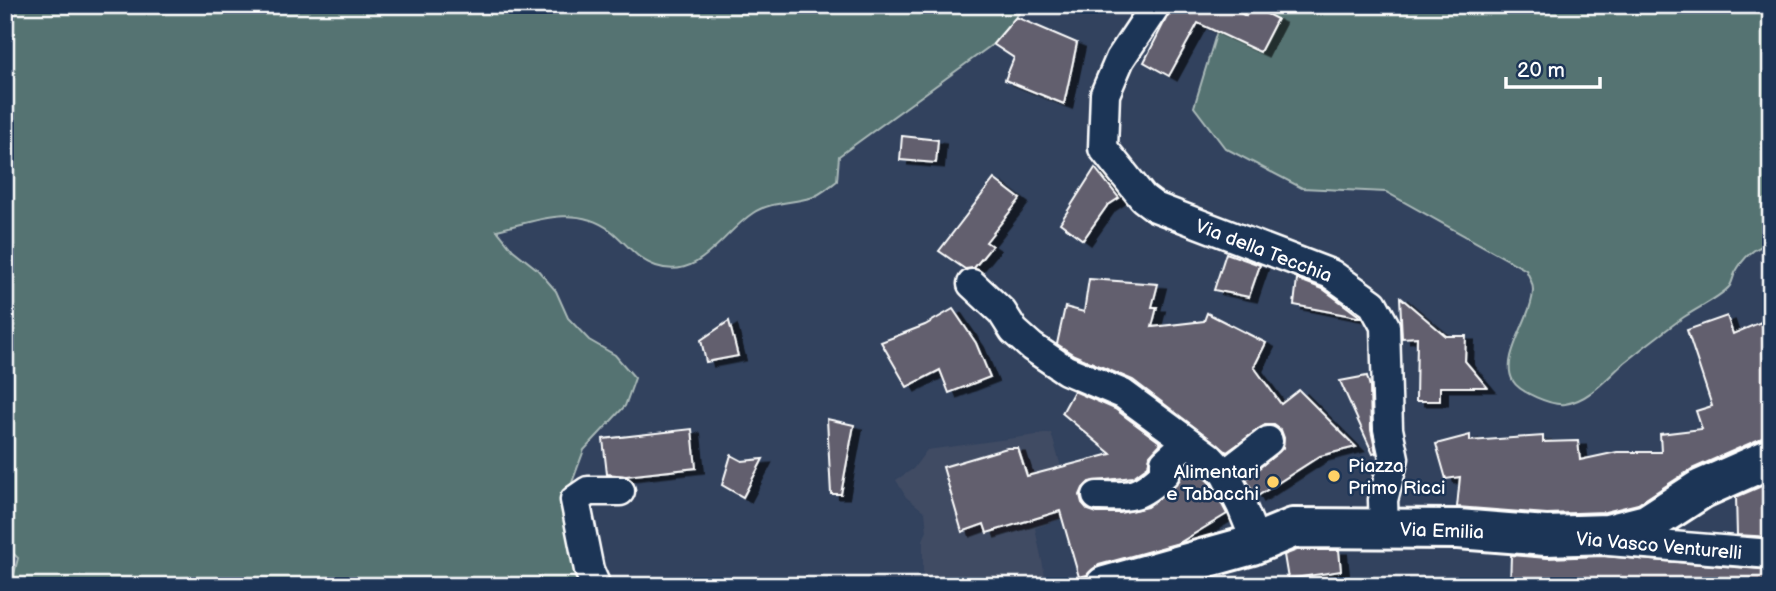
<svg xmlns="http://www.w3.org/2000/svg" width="1776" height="591" font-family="'Balsamiq Sans',sans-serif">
	<defs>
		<filter id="shadow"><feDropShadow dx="8" dy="4.5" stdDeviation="0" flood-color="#0009"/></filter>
	</defs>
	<rect width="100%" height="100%" fill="#32425e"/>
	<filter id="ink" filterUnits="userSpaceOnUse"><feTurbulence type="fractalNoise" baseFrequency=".0143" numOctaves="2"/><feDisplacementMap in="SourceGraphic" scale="14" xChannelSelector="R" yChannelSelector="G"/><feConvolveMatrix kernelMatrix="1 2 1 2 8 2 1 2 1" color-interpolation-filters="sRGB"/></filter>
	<g filter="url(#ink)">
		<path fill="#404b63" d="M1051,433l24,81 -40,14 12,57 -124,1v-46l4,-9 -2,-19 -19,-15 -10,-17 17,-11 14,-19z"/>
		<g fill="#557372" stroke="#aab9b8" stroke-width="2">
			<path d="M5,5h1021l-33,39 -154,112 -2,25c-8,6 -18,15 -27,17 -19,5 -40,4 -57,15 -31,20 -53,68 -97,53 -21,-7 -30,-24 -46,-36 -35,-26 -75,-9 -113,0l16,20 24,19 19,22 12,27 21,22 26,15 20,23 -10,28 -41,44 -21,57 22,79h-574l7,-28 -13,-12z"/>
			<path d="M1225,5h546v240c-16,-1 -29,15 -36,28 -2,4 -3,11 -6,14 -10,11 -32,21 -45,30 -20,14 -40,30 -59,45 -18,16 -35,38 -60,42 -13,2 -46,-12 -52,-23 -14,-24 20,-64 20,-91 0,-7 -4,-14 -7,-20l-140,-78 -84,-4 -77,-40 -31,-41z"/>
		</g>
		<g fill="#625f6e" stroke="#fff" stroke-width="2" filter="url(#shadow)">
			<path d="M1173,5h53l20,11 5,-10 26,13 -17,33 -62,-29 -29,53 -25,-14z"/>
			<path d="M1016,17l61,26 -13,61 -59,-24 9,-22 -21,-14z"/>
			<path d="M902,136l36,4 -2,23 -36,-3z"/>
			<path d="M1095,168l24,30 -12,8 -24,34 -23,-17z"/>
			<path d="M994,179l26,20 -34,43 6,4 -18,22 -9,1 -26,-18z"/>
			<path d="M1226,253l34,12 -11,32 -35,-7z"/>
			<path d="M1089,279l69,5 -6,23h5l-5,20 52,-6 3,-8 59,30 -12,24 27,37 18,-14 57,57 -36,9 -64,41 -10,-18 37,-31 1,-10 -3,-8 -7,-5h-9l-38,27 -94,-72 -59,-25 -17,-11 8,-37 19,5z"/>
			<path d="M1297,279l26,10 39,29 -68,-13z"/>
			<path d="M1400,297l46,39h20l-1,25 22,26h-47v14h-24l1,-64 -15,1z"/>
			<path d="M953,309l23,34 14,34 -41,16 -9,-23 -33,17 -26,-45 44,-17z"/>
			<path d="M1727,316l6,18 28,-12 10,24v91l-9,1 -70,31 -54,35 -33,8 -58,2 -90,-7 3,-30 -14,2 -10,-35 34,-9v6l73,-5v6l35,-1 2,19 37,-8h44l-1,-18 42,-5 -6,-18 16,-5 -25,-76z"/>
			<path d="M729,321l9,35 -32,6 -5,-22z"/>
			<path d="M1367,376l3,11 1,43 5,23 -3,1 -33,-73z"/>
			<path d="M1074,391l41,18 46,34 -11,12 -2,11 -15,11 -44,5 -6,6 -3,7 2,8 6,7 9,3h23l27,-6 29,-22 4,-6 2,-10 7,-6 22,21 16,30 -48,29 -80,22 -12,10 -8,2 -19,-66 -73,22 -3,-9 -22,8 -19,-65 64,-19h11l9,28 84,-22 -49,-41z"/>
			<path d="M827,419l27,6 -13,69h-10z"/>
			<path d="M692,429l4,39 -70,8 -19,-2 -4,-35z"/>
			<path d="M731,455l11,6 21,-2 -20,38 -21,-12z"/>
			<path d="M1771,482v55l-34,-2 -1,-38z"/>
			<path d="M1297,550h42l2,21 -53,8 -4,-24z"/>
			<path d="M1511,555l36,3 56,-2 168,14v16h-261z"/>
		</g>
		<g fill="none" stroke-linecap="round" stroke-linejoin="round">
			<defs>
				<g id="minor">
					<path d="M1156,5l-36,54 -15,35 -2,54 40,50 12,9 176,67 42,30 12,22 3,103 6,29 -11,42 1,29"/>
					<path d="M972,284l30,28 12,19 18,16 34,23 57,24 86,63 16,17 16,31 9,22 2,18"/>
					<path d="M1225,474l43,-33"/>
					<path d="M1097,496c35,1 41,2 68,-23v-11l22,-20"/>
					<path d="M1609,541l162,13"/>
					<path d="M596,586l-7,-16 -14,-70 13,-9h32"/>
				</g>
				<path id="secondary" d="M1105,586l147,-41 41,-17 165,1 88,7 62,-2 39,-10 54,-35 70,-31"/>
			</defs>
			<use href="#minor" stroke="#fff" stroke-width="33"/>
			<use href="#secondary" stroke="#fff" stroke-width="44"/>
			<use href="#minor" stroke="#1d3557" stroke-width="28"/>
			<use href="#secondary" stroke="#1d3557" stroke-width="38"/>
		</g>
	</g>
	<g fill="#ffd166" stroke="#1d3557" stroke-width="2.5">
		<circle cx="1334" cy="476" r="7"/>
		<circle cx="1273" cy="482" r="7"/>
	</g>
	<g text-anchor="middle" stroke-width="5" stroke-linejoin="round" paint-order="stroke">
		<g font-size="19" fill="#fff" stroke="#1d3557">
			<text transform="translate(1264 250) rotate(21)" y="7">Via della Tecchia</text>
			<text transform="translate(1442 530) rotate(2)" y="7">Via Emilia</text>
			<text transform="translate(1659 545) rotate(5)" y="7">Via Vasco Venturelli</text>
		</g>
		<g font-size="19" fill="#fff" stroke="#1d3557" text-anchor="start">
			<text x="1348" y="472">Piazza<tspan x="1348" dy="22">Primo Ricci</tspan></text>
			<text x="1259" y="478" text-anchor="end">Alimentari<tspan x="1259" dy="22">e Tabacchi</tspan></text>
		</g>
	</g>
	<rect width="1776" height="591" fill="none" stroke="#1d3557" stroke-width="28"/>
	<rect x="14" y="14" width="1748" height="563" fill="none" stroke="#fff" stroke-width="2.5" filter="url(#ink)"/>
	<path d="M1506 77v10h94v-10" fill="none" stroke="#ffffff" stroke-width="3.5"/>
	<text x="1517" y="77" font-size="21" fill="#ffffff" stroke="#1d3557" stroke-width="5" paint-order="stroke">20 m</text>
</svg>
